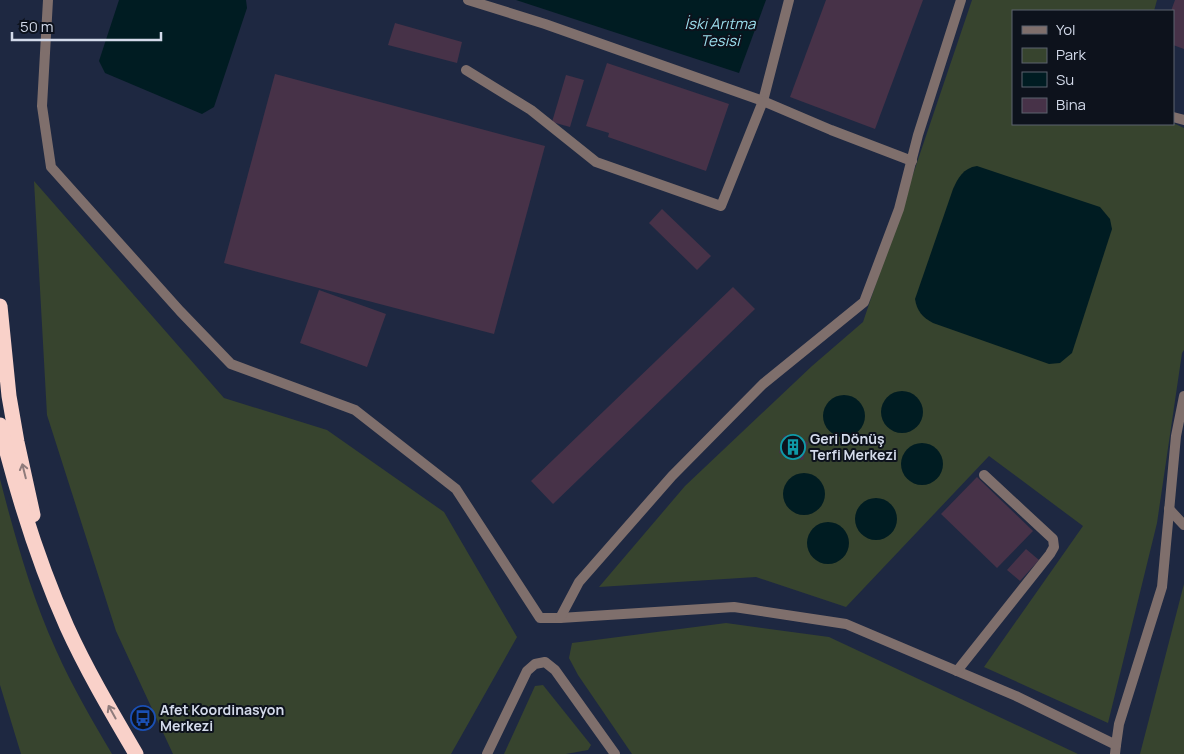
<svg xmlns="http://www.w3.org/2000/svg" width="1184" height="754" font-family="Manrope,sans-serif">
	<rect width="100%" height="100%" fill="#1e2841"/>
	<g fill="#37442e">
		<path d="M972,0h185l-3,11h-141v113l160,-1 11,5v222l-2,3 -25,170 -49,200 -124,-56 99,-141 -94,-70 -143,151 -90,-30 -157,10 86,-101 127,-120 51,-44z"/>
		<path d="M34,181l190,217 103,32 117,82 73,125 -66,117h-278l-57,-123 -69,-216z"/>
		<path d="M0,479c15,58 31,116 56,171 16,36 36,70 56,104h-91l-21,-69z"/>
		<path d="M1184,584v170h-44z"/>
		<path d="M726,623l103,14 249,117h-446l-54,-79 -9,-17 3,-15z"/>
		<path d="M543,685l48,60 -3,5 -22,4h-62l31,-68z"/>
	</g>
	<g fill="#001c22">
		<path d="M119,0h127l1,8 -33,99 -12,7 -97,-41 -6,-12z"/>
		<path d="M516,0h250l-27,73z"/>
		<path d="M977,166l123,41 10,12 2,10 -40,124 -12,10 -11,1 -116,-41c-11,-6 -16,-12 -18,-24l38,-110c5,-11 10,-21 24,-23z"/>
		<circle cx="902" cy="412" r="21"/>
		<circle cx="844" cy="416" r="21"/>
		<circle cx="922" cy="464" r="21"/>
		<circle cx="804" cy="494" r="21"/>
		<circle cx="876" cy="519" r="21"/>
		<circle cx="828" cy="543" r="21"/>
	</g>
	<g fill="#473248">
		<path d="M826,0h97l-48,129 -85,-32z"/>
		<path d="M1175,0h9v49l-11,-4v-34h-2z"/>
		<path d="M395,23l67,19 -5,21 -69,-18z"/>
		<path d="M607,63l122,41 -23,67 -98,-34 1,-4 -23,-7z"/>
		<path d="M275,74l270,72 -51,188 -270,-71z"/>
		<path d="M566,75l18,5 -14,47 -18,-5z"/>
		<path d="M662,209l49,47 -14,14 -48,-47z"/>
		<path d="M733,287l22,22 -202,195 -22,-23z"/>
		<path d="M319,290l67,24 -19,53 -67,-24z"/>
		<path d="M784,435l24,7 -5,18 -24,-7z"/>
		<path d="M977,477l56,54 -36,37 -56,-54z"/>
		<path d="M1026,549l13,11 -19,21 -13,-11z"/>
	</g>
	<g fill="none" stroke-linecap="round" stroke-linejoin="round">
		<g stroke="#7f6f6c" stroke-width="10">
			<path d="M48,0l-6,106 9,61 129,144 51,53 124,46 101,79 84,129h20l174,-11 112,17 170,72 100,49 -1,9"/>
			<path d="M468,0l77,24 218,77 26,-101"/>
			<path d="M466,70l65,40 65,52 125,44 42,-105 68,29 81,31"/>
			<path d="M1169,509l15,16"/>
			<path d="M560,618l19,-36 93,-106 91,-92 101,-82 35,-93 19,-74 43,-135"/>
			<path d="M957,671l93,-117 4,-7 -1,-8 -69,-64"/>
			<path d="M1116,745l3,-21 43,-137 14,-151 8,-40"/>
			<path d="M487,754l40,-83 8,-7 10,-2 10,8 60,84"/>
		</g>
		<path stroke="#7f6f6c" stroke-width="10" d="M1173,117l11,3"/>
		<g stroke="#f9d1c9" stroke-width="15">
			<path d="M0,306l9,90 8,46 16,73"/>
			<path d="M0,425c17,69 38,137 67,202 20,44 45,86 69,127"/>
		</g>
	</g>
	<defs><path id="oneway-shaft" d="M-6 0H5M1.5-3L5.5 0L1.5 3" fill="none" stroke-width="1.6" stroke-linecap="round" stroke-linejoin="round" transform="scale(1.25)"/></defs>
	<g stroke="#8f7b7b">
		<use href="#oneway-shaft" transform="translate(24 471) rotate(-104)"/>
		<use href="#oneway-shaft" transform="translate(112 712) rotate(-119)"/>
	</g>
	<defs>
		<symbol id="building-ring" viewBox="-11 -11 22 22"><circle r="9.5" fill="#0d121c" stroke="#0f9aa8" stroke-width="1.5"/><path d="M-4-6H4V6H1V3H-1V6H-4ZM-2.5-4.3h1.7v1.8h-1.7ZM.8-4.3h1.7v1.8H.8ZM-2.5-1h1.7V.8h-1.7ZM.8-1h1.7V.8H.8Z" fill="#0f9aa8"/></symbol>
		<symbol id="bus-ring" viewBox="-11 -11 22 22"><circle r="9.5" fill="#0d121c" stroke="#1a4fb4" stroke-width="1.5"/><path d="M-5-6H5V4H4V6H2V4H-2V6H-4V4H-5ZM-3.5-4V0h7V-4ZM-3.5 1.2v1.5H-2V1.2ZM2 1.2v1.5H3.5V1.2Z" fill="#1a4fb4"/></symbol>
	</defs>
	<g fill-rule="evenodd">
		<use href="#building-ring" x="779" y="433" width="28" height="28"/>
		<use href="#bus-ring" x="129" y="704" width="28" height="28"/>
	</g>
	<g text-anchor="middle" stroke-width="4" stroke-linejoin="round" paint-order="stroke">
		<g font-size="14" font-weight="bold" fill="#d3daea" stroke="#0d121c" text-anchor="start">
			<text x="810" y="444">Geri Dönüş<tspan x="810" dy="16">Terfi Merkezi</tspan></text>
			<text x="160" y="715">Afet Koordinasyon<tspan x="160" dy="16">Merkezi</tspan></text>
		</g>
		<g font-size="15" font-style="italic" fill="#9cdfee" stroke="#0d121c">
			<text x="720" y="29">İski Arıtma<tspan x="720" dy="17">Tesisi</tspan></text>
		</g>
	</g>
	<rect x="1012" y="10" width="162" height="115" fill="#0d121c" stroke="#5c626e"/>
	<rect x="1022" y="26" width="25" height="8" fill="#7f6f6c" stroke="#5c626e"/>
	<text x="1056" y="35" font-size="15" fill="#d3daea">Yol</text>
	<rect x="1022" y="48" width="25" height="15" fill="#37442e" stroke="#5c626e"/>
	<text x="1056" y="60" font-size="15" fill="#d3daea">Park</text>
	<rect x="1022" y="72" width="25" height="15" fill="#001c22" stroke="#5c626e"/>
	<text x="1056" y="85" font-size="15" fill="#d3daea">Su</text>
	<rect x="1022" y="98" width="25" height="15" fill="#473248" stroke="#5c626e"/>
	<text x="1056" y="110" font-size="15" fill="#d3daea">Bina</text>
	<path d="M12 32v8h149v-8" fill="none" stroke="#d3daea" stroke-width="2.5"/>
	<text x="20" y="32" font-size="15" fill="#d3daea" stroke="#0d121c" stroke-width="4" paint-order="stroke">50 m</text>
</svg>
